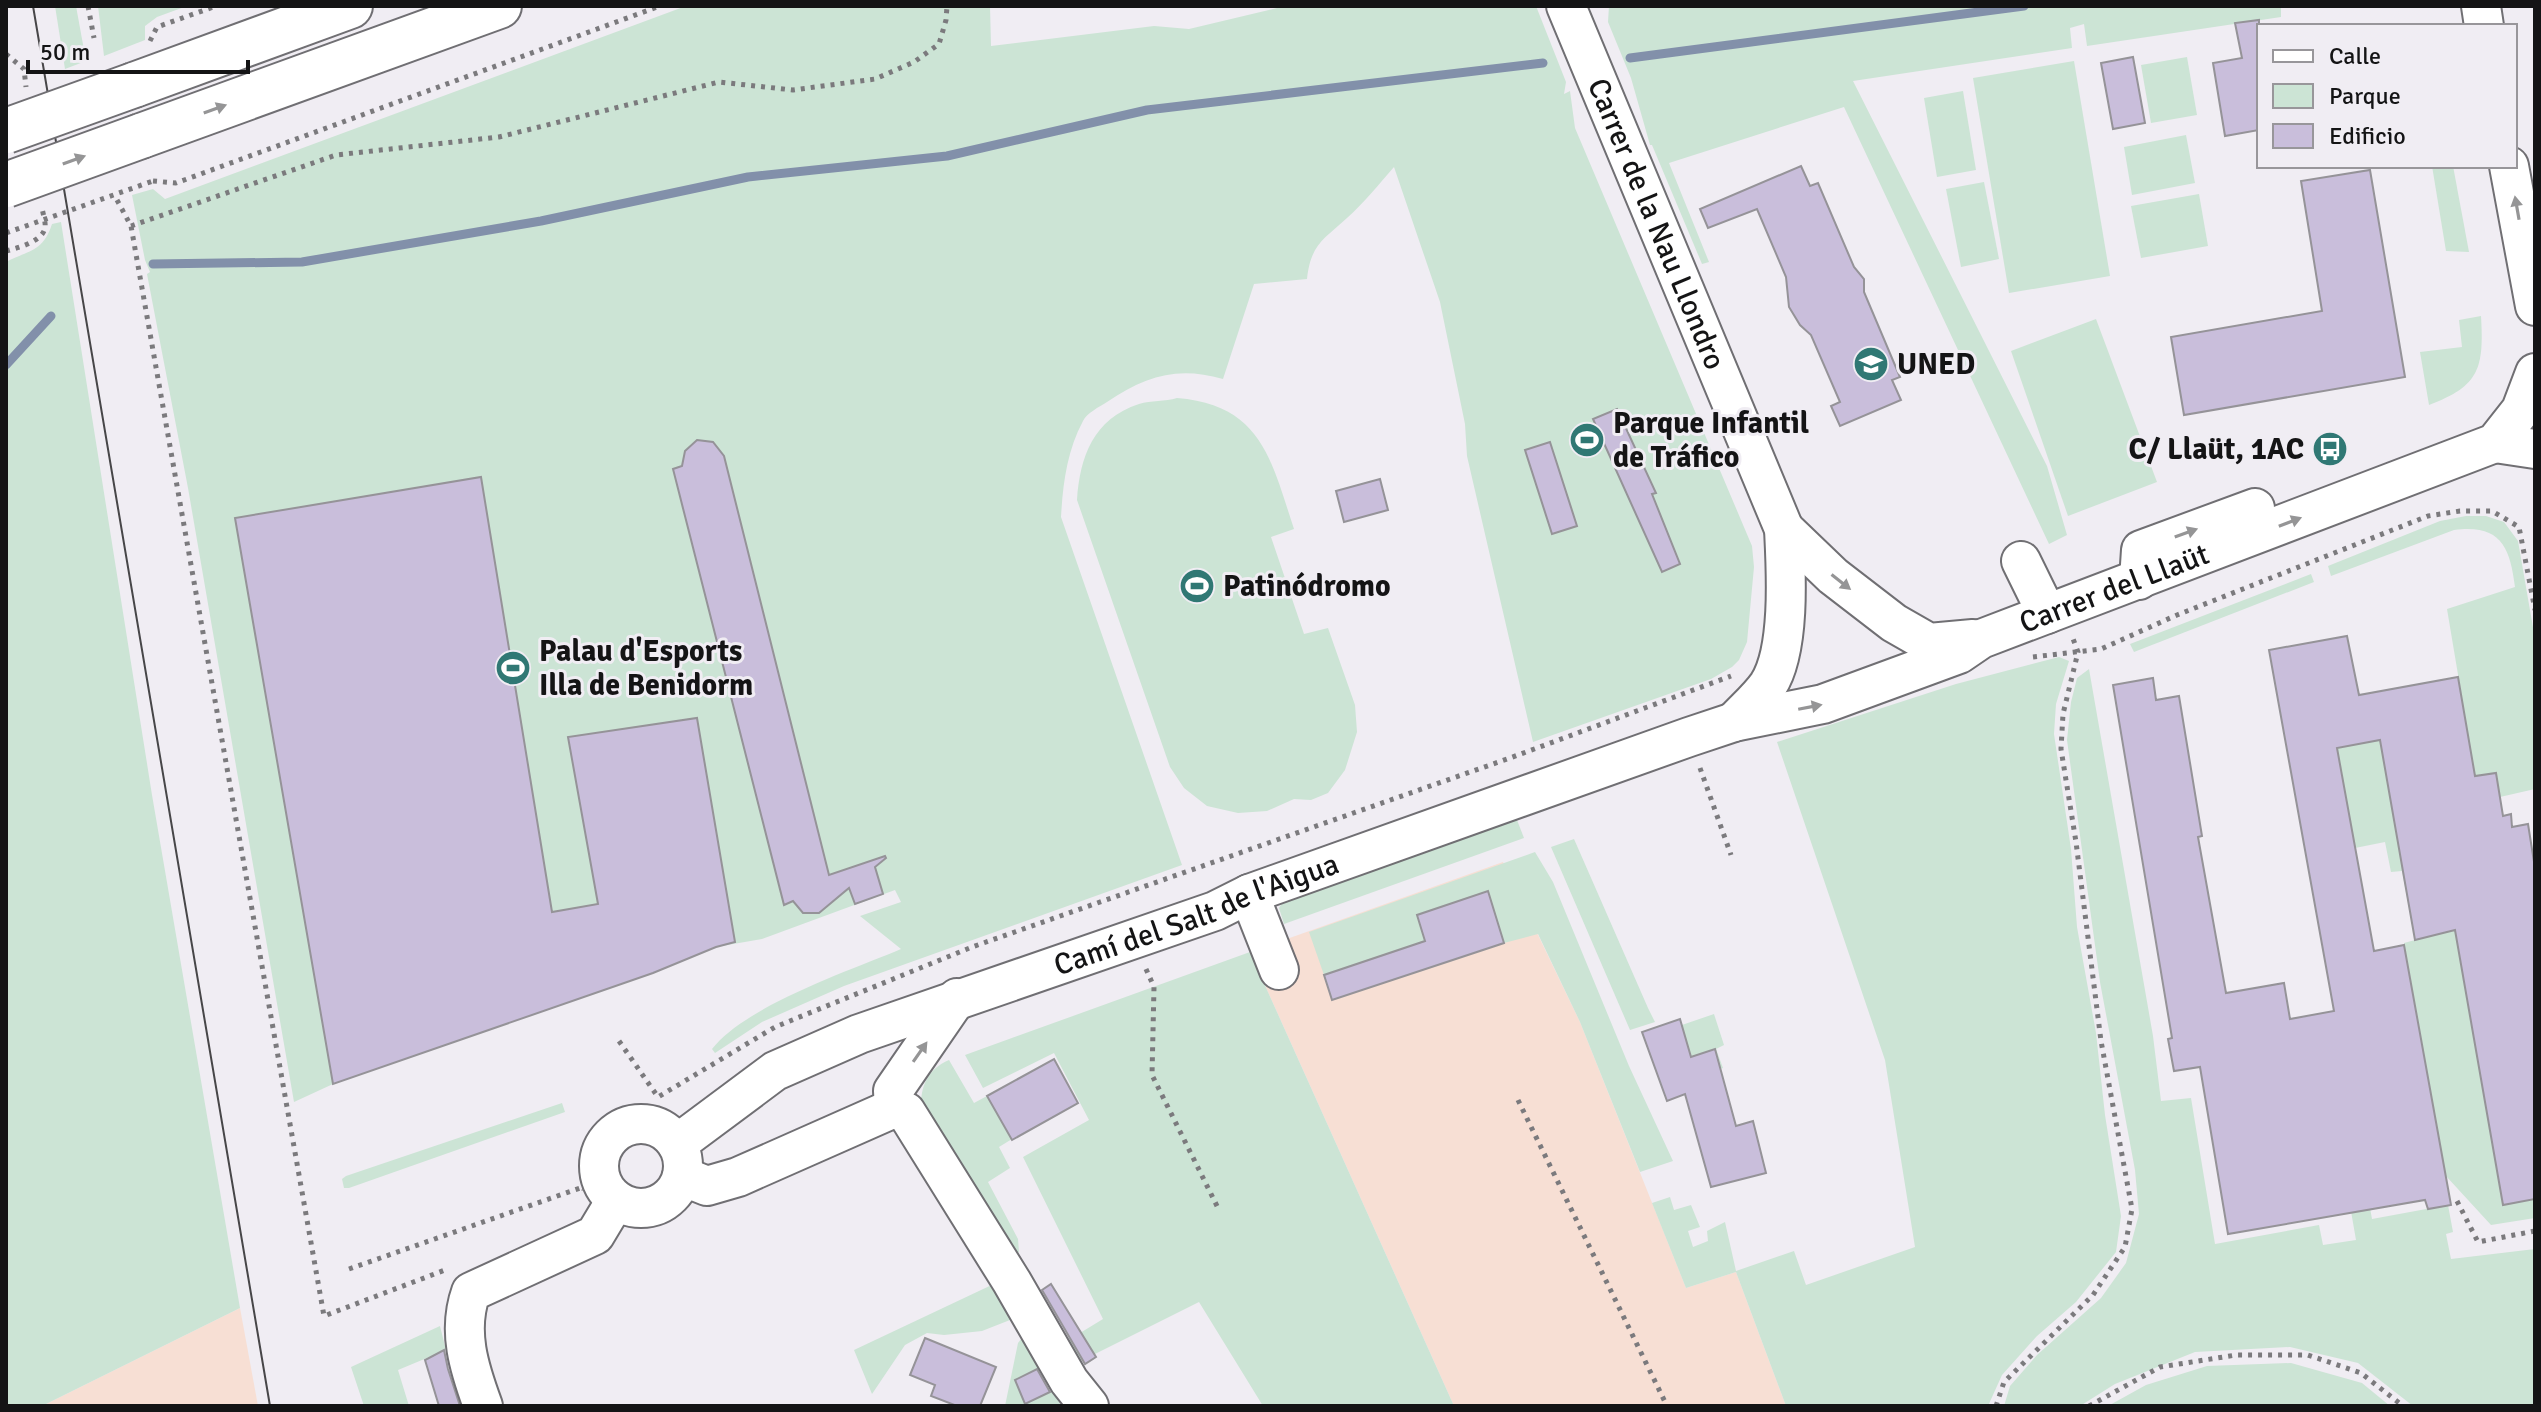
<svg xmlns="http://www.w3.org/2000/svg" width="2541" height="1412" font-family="Signika,sans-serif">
	<rect width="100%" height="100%" fill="#f0edf3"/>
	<g fill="#f7dfd4">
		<path d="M1503,862l77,160 106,266 50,-16 50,134h-332l-204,-454z"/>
		<path d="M240,1308l18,98h-216z"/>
	</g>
	<g fill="#cce4d5">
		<path d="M55,6h21l10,55 -21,8z"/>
		<path d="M98,6h89l-30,11 -12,9v14l-41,16z"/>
		<path d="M686,6h304l1,40 163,-20 35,3 88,-21 25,-2h234l30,76 -2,12 6,-3 5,37 177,418 2,21 -7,75 -8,18 -7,7 -21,12 -178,63 -66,-286 -2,-32 -25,-122 -46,-135c-15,17 -30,36 -47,51 -24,22 -36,26 -40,61l-53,5 -31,95c-46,-13 -77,-3 -116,23 -8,5 -20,11 -24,19 -16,30 -20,62 -22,96l121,348 -338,121 -82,36 -47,31 -3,-4c35,-44 137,-78 189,-100l-41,-33 41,-14 -6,-12 -133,49 -46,8 -63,26 -320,111 -39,18 -106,-614 -41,-214 3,-2 -5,-12 -13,-65 21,-6 12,10z"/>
		<path d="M1609,6h672v11l-194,29 -3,-22 -14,4 2,20 -219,33 194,385 20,69 -18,9 -205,-437 -175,56 40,99 -7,2 -50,-119h-2l-19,-67 -23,-56z"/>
		<path d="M2187,57l10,58 -46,8 -10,-58z"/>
		<path d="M2074,61l36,215 -101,17 -36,-215z"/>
		<path d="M1963,91l13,79 -39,7 -13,-79z"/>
		<path d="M2186,135l9,48 -63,12 -8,-48z"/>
		<path d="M2432,166h21l16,86 -23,-1z"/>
		<path d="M1984,182l15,77 -38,8 -15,-78z"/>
		<path d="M2199,194l9,52 -67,12 -10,-52z"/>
		<path d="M61,222l91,573 88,513 -198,98h-36v-1144c23,-12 37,-10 46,-38z"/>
		<path d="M2481,316c3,52 -1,70 -52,89l-9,-53 42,-5 -3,-27z"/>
		<path d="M2096,319l61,163 -89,34 -57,-165z"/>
		<path d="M1177,398c85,7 94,62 117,131l-23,8 33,97 24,-6 27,77 2,27 -12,38 -17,23 -17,7 -17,-1 -27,12 -29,2 -31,-7 -23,-18 -14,-21 -93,-267c3,-43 16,-81 62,-96 12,-4 26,-2 38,-6z"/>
		<path d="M2466,516h20l18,6 14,19 17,98v150l-35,8 -4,-24 -21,3 -28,-167 68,-22c-5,-41 -15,-63 -61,-57l-123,46 -3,-10 112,-45z"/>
		<path d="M2311,574l3,8 -180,70 -4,-8z"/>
		<path d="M2059,657l10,4 -13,43 -2,30 17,115 6,78 19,106 9,82 16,101 -5,36 -40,50 -39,34 -35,39 -14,31h-202l-50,-134 -50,16 -34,-85 18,-6 4,13 17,-5 9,22 -12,4 5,16 15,-6 -1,-10 18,-9 11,49 58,-20 12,34 109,-38 -30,-187 -108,-318 179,-58z"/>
		<path d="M2089,669l64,367 8,65 30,-3 24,146 104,-19 4,20 33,-5 -28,-161 18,-3 26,143 76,-14 5,27 -7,2 5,25 84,-10v157h-122l-55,-43 -68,-16 -95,5 -80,32 -35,22h-76l6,-20 27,-31 64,-57 25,-35 13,-49 -4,-44 -35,-188 -33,-242 4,-38 6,-24z"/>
		<path d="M2372,693l68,150 63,362 32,-6v19l-44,7 -45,-49 -42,-233 11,-3 -13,-69 -11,1 -6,-30 -30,6 -18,-100 22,-53z"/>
		<path d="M1517,820l7,18 -240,86 -5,-16 7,-11z"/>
		<path d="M1574,839l74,169 7,14 -25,8 -79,-183z"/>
		<path d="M1535,852l18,30 76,184 44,95 -33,11 -60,-150 -42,-88 -34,9 -16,-51 -71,23 8,26 -101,34 -15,-43z"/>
		<path d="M1250,952l204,454h-191l-64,-104 -124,62 -13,-20 41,-25 -80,-162 66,-37 -35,-67 -71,35 -18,-33z"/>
		<path d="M1714,1014l10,31 -8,4 7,19 -29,9 -15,-51z"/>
		<path d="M949,1060l25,43 13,-7 25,43 -13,8 11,21 -22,14 30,57 1,13 -10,7 -88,-147c-1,-24 5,-42 28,-52z"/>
		<path d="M562,1103l3,9 -216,76h-5l-2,-9 4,-3z"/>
		<path d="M998,1282l14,29 -2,9 -28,11 -38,4 -17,-2 -22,12 -33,49 -18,-44z"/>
		<path d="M440,1326l6,24 -48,20 11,36h-45l-13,-39z"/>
		<path d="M1025,1334l16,33 -26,13 10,23 29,-12 7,15h-56l13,-63z"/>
		<path d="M2291,1363l71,20 28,23h-282l38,-21 61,-19z"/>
	</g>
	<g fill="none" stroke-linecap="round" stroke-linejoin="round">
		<g stroke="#8290aa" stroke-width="9">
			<path d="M1630,58l394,-52"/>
			<path d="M153,264l149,-2 239,-41 207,-44 199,-21 200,-46 396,-47"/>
			<path d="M6,365l45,-49"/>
		</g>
	</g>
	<g fill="#c9bedb" stroke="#959398" stroke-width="2">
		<path d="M2259,20v110l-34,6 -12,-73 29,-5 -7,-35z"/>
		<path d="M2133,57l12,66 -32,6 -12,-66z"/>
		<path d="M1801,166l9,20 8,-3 36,84 10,12v13l36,85 -8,3 9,20 -61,26 -9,-20 9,-4 -29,-67 -11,-10 -11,-18 -3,-30 -29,-68 -49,19 -8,-19z"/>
		<path d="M2370,170l35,207 -221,38 -13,-78 151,-26 -21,-130z"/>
		<path d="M1617,409l39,84 -4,1 28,70 -18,8 -69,-153z"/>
		<path d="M697,440l16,2 11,14 105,419 56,-19 1,2 -11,9 8,27 -28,10 -6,-16 -30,25h-16l-10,-12 -9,4 -111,-436 9,-3 3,-15z"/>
		<path d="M1550,442l27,84 -25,8 -27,-84z"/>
		<path d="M481,477l71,435 46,-8 -30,-167 129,-19 38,224 -19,5 -63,26 -320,111 -98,-566z"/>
		<path d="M1380,479l8,31 -44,12 -8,-31z"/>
		<path d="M2347,636l12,59 99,-18 17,99 21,-3 7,43 8,-2 1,13 16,-3 7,44v331l-32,6 -48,-275 -40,10 -35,-200 -43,8 37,203 30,-6 47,260 -23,4 -3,-9 -197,34 -28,-167 -26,4 -6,-32 4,-1 -59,-353 40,-7 3,22 23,-4 23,140 -4,1 28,156 58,-10 6,36 44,-8 -65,-361z"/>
		<path d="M1488,891l16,52 -172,57 -8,-25 101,-34 -8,-26z"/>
		<path d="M1680,1019l11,38 24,-8 21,77 17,-5 13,52 -55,14 -26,-93 -18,7 -25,-69z"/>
		<path d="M1054,1059l24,44 -66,37 -25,-44z"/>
		<path d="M1051,1284l45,73 -11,7 -43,-74z"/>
		<path d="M925,1338l71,29 -16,39h-23l-26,-10 4,-11 -25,-10z"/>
		<path d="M444,1350l4,19 12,37h-21l-14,-46z"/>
		<path d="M1037,1369l13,23 -25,12 -10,-24z"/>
	</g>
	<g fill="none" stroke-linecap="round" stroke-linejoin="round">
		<defs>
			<g id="minor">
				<path id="s1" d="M1566,6l218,523c2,40 7,121 -16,156 -9,13 -23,25 -34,37"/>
				<path d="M2481,6l3,20"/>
				<path d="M2509,166l26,140"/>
				<path d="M2495,443l40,6"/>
				<path d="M1784,529l49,47 61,47 35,20 44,-4"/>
				<path d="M2021,561l26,53"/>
				<path d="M2139,580l2,-30 114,-42"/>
				<path d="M1249,894l30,76"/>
				<path d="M894,1108l-1,-17 64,-93"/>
				<circle cx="641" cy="1166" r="42"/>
				<path id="s2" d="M677,1144l98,-73 84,-37 356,-123 34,-17 440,-157 45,-15 89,-18 136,-50 22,-15 514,-196 26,-33 14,-37"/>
				<path d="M682,1176l25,10 31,-9 156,-69 12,4 106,170 57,99 20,25"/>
				<path d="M483,1406c-14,-38 -26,-75 -12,-114l124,-57 21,-35"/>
			</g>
			<g id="major">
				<path d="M134,85l216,-79"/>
				<path d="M141,136l358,-130"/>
			</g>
		</defs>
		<use href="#minor" stroke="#706f73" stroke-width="42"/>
		<use href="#major" stroke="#706f73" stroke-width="48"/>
		<g stroke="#7b7a7d" stroke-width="5" stroke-dasharray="4 6" stroke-linecap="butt">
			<path d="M88,6l6,32"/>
			<path d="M150,41l7,-14 59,-21"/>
			<path d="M6,54l18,15 2,18"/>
			<path d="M153,181l23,2 484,-177"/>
			<path d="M117,200l14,26 193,1090 121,-46"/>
			<path d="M131,226l205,-71 163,-18 220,-55 74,8 82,-11 39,-17 25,-18 7,-24 1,-14"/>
			<path d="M6,251c11,-3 36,-9 39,-23 1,-5 -2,-14 -3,-20"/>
			<path d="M2033,657l68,-8 76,-34 251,-99 32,-5h32l27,16 16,83"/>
			<path d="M1700,768l31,87"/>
			<path d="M1146,969l8,18 -2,88 67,135"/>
			<path d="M619,1041l39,56 117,-70 197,-80 538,-189 221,-82"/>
			<path d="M1518,1100l149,306"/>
			<path d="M2457,1201l21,41 57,-11"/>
			<path d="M349,1269l234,-82 1,3"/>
			<path d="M1996,1406l8,-24 89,-87 32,-48 7,-38 -31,-168 -25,-199 -15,-93 2,-35 15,-62 -6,-16"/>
			<path d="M2089,1406l71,-39 76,-12h72l53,18 42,33"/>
		</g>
		<use href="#minor" stroke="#fff" stroke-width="38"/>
		<use href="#major" stroke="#fff" stroke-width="44"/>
		<path stroke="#474648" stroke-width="2" d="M33,6l237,1400"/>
		<defs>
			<g id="major-bridge">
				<path d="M6,131l128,-46"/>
				<path d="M6,185l135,-49"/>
			</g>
		</defs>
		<use href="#major-bridge" stroke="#706f73" stroke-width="48" stroke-linecap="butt"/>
		<path stroke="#7b7a7d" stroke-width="5" stroke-dasharray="4 6" stroke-linecap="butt" d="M6,233l147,-52"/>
		<use href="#major-bridge" stroke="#fff" stroke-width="44"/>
	</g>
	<defs><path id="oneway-solid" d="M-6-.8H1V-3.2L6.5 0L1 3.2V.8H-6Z" transform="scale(2)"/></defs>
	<g fill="#959596">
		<use href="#oneway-solid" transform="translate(215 109) rotate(-20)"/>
		<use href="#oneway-solid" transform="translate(74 160) rotate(-20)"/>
		<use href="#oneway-solid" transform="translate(2517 208) rotate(-100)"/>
		<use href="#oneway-solid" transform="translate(2290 522) rotate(-21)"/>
		<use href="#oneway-solid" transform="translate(2186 533) rotate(-20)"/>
		<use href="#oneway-solid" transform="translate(1841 582) rotate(38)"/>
		<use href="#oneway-solid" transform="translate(1810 707) rotate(-11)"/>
		<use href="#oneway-solid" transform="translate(920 1052) rotate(-55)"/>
	</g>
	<defs>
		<symbol id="university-disc" viewBox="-11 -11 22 22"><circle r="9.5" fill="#307874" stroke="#f0edf3"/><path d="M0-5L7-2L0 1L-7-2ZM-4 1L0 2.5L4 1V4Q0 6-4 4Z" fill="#fff"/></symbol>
		<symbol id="stadium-disc" viewBox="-11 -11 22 22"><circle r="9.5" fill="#307874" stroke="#f0edf3"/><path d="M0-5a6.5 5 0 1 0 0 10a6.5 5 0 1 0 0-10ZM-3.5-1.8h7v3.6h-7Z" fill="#fff"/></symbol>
		<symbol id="bus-disc" viewBox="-11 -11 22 22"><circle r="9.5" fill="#307874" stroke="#f0edf3"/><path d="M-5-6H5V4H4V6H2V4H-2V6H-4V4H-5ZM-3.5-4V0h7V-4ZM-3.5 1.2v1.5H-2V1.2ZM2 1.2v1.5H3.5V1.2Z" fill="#fff"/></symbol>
	</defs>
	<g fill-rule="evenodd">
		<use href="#university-disc" x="1851" y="344" width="40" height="40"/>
		<use href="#stadium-disc" x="1567" y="420" width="40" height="40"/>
		<use href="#bus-disc" x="2310" y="429" width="40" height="40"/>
		<use href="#stadium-disc" x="1177" y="566" width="40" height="40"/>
		<use href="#stadium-disc" x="493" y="648" width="40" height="40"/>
	</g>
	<g text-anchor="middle" stroke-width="6" stroke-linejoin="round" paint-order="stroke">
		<g font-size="30" fill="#141415" stroke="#f0edf3">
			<text dy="10" stroke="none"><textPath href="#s1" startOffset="236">Carrer de la Nau Llondro</textPath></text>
			<text dy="10" stroke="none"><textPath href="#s2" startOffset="1548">Carrer del Llaüt</textPath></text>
			<text dy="10" stroke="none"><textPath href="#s2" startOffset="572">Camí del Salt de l'Aigua</textPath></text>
		</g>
		<g font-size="30" font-weight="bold" fill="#141415" stroke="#f0edf3" text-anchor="start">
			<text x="1897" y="374">UNED</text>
			<text x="1613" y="433">Parque Infantil<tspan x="1613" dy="34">de Tráfico</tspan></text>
			<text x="2304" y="459" text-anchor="end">C/ Llaüt, 1AC</text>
			<text x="1223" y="596">Patinódromo</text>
			<text x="539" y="661">Palau d'Esports<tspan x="539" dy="34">Illa de Benidorm</tspan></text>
		</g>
	</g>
	<rect width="2541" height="1412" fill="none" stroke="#141415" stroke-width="16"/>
	<rect x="2257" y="24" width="260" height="144" fill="#f0edf3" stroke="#98969a" stroke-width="2"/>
	<rect x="2273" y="50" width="40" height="12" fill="#ffffff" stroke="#98969a" stroke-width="2"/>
	<text x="2329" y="64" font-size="24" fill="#141415">Calle</text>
	<rect x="2273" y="84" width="40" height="24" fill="#cce4d5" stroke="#98969a" stroke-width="2"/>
	<text x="2329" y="104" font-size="24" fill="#141415">Parque</text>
	<rect x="2273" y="124" width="40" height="24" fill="#c9bedb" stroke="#98969a" stroke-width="2"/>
	<text x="2329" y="144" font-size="24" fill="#141415">Edificio</text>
	<path d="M28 60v12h220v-12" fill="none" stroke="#141415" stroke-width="4"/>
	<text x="40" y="60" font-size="24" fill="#141415" stroke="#f0edf3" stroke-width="6" paint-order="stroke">50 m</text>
</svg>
